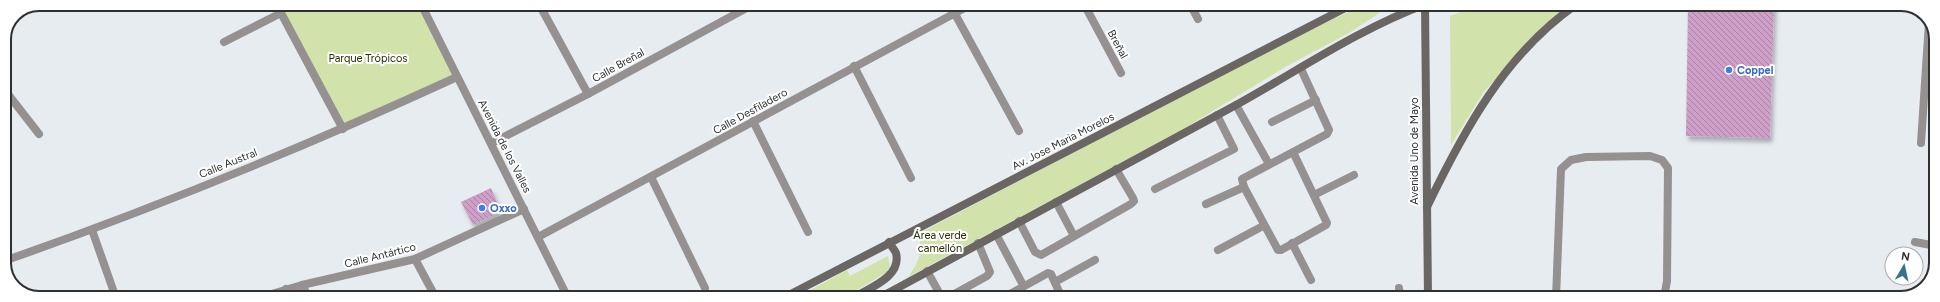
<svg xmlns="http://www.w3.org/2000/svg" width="1940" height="302" font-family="Figtree,sans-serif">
	<defs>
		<pattern id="building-back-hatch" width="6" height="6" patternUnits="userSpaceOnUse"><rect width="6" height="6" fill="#ce9fc7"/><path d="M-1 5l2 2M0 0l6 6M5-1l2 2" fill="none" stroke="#a882a2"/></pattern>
		<filter id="shadow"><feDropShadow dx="2.5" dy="4.5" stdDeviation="2" flood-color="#0004"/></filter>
	</defs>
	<rect width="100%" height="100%" fill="#e7ecf1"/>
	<g fill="#d2e2ab">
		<path d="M280,4h140l35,72 -109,50z"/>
		<path d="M1365,4h28l-44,29 -62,33 -102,62 -277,149c10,-14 16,-25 10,-43l166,-87 119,-66z"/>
		<path d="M1482,4h89l-35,29 -53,60 -32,52 -1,-129z"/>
		<path d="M888,256l2,11 -3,5 -43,26h-48l51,-28 3,6z"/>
	</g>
	<g fill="url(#building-back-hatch)" filter="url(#shadow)">
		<path d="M1688,4h86l-4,134 -84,-2z"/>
		<path d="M491,188l9,21 -4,5 -23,11 -12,-23z"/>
	</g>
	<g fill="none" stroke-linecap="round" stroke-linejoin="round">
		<g stroke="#949190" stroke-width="8">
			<path d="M1921,143l8,-121"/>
			<path d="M1915,242l21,4"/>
			<path d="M1556,298l5,-129 10,-9 15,-3 64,-1 12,4 6,8 -1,113 -3,17"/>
		</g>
		<g stroke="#949190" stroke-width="8">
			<path d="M278,4l3,9 62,116"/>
			<path d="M539,4l49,90"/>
			<path d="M1084,4l37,69"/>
			<path d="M1190,4l8,15"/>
			<path d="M955,14l64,117"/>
			<path d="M224,42l57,-29"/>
			<path d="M854,66l57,112"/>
			<path d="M4,89l35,45"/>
			<path d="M1236,105l33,59"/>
			<path d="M753,121l55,111"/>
			<path d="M1272,122l44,-22"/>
			<path d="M492,143l96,-49 166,-90"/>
			<path d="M1293,152l34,71 -1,2 -45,25h-3l-34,-63 -2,-8 85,-45 2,-4 -28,-61"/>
			<path d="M651,177l54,111"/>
			<path d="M1155,189l79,-40 -17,-34"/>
			<path d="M1314,195l40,-20"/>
			<path d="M1056,202l18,34"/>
			<path d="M1206,204l38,-17"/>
			<path d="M1019,221l16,31 6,3 90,-51 3,-3 -1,-3 -17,-29"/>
			<path d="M92,230l24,68"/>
			<path d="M996,234l27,51"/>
			<path d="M538,237l434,-233"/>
			<path d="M1292,243l19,37"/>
			<path d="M1218,250l45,-24"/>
			<path d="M415,259l21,39"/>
			<path d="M927,271l15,27"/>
			<path d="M1055,282l40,-22"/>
			<path d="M302,285l7,13"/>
			<path d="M1399,288l1,10"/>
			<path d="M258,298l44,-13 113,-26 109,-50"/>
			<path d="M281,298l5,-9"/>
			<path d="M947,298l40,-22 3,-4 -12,-29"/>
			<path d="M1003,298l45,-25 3,1 11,24"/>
		</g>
		<g stroke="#949190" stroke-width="8">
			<path d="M421,4l147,294"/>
			<path d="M4,261c154,-54 305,-116 453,-184"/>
		</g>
		<g stroke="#6a6664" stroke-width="8">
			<path d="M1425,4l3,294"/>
			<path d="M1427,207c37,-77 78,-153 150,-203"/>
			<path d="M783,298l570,-294"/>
			<path d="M853,298c16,-10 49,-21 43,-45 -1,-3 -5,-7 -7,-11"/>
			<path d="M879,298c119,-65 238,-128 357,-193 63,-35 123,-76 190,-101"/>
		</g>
	</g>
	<g fill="#3f7fe0" stroke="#fff" stroke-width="1.5">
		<circle cx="1729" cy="70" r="4"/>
		<circle cx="482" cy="208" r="4"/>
	</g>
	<g text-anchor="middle" stroke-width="4" stroke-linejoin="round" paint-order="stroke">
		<g font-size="11" fill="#2e3032" stroke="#fff">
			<text transform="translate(1118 44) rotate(62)" y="4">Breñal</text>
			<text transform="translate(618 65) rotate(-29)" y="4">Calle Breñal</text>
			<text transform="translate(750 111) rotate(-29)" y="4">Calle Desfiladero</text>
			<text transform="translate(1063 141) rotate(-27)" y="4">Av. Jose Maria Morelos</text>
			<text transform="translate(505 146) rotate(63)" y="4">Avenida de los Valles</text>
			<text transform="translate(1414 151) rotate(-90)" y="4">Avenida Uno de Mayo</text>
			<text transform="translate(228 163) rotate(-22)" y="4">Calle Austral</text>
			<text transform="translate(380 255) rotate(-14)" y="4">Calle Antártico</text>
		</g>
		<g font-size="11" fill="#242d02" stroke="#fff">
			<text x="368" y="62">Parque Trópicos</text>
			<text x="940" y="239">Área verde<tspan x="940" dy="13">camellón</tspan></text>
		</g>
		<g font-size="11" font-weight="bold" fill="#366cbe" stroke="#fff" text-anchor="start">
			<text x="1737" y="74">Coppel</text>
			<text x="490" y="212">Oxxo</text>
		</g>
	</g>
	<path d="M0 0H1940V302H0ZM39 11H1901A28 28 0 0 1 1929 39V263A28 28 0 0 1 1901 291H39A28 28 0 0 1 11 263V39A28 28 0 0 1 39 11Z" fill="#fff" fill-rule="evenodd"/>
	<path fill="none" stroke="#2e3032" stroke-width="2" d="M39 11H1901A28 28 0 0 1 1929 39V263A28 28 0 0 1 1901 291H39A28 28 0 0 1 11 263V39A28 28 0 0 1 39 11Z"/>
	<g transform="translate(1904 266) rotate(9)"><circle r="19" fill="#ffffff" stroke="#abacad"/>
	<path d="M0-3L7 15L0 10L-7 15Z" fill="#38728b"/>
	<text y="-6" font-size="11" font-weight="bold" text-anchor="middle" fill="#2e3032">N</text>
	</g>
</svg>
